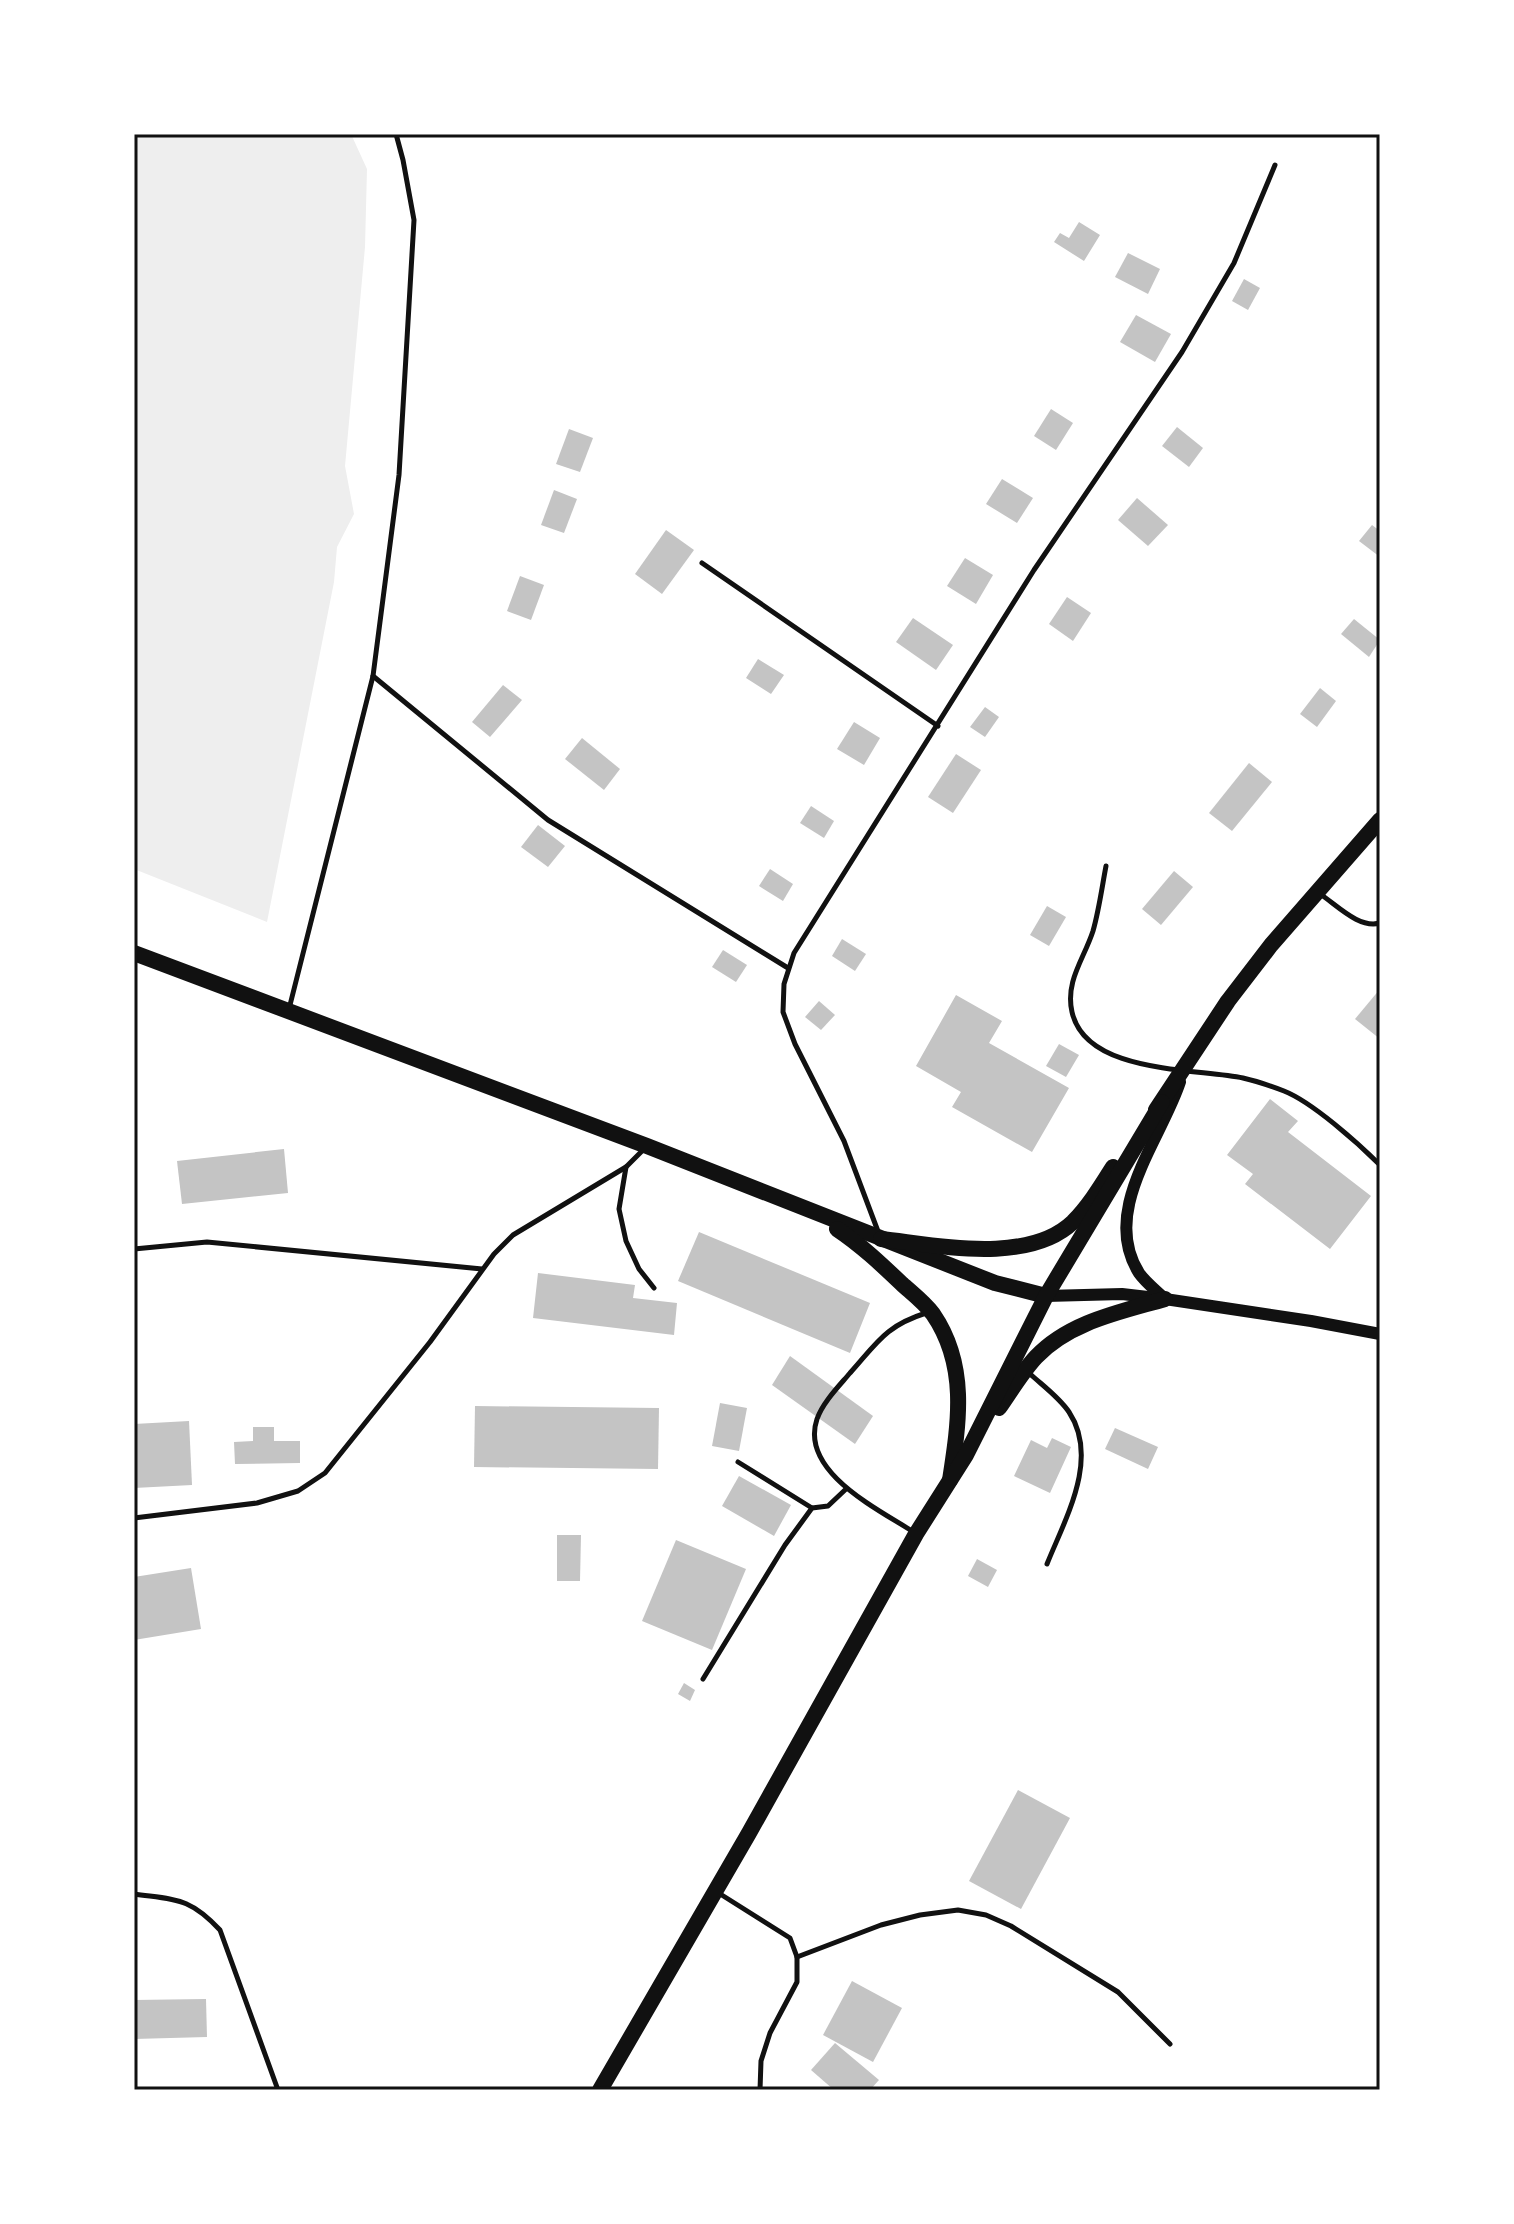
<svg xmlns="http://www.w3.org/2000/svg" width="1514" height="2224" font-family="'Playfair Display',serif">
	<rect width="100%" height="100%" fill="#fff"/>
	<path fill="#eee" d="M134,134h217l16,35 -2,78 -20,219 9,48 -17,33 -3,35 -67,340 -133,-53z"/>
	<g fill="#c4c4c4">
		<path d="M1079,222l21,13 -16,26 -30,-19 6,-9 9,5z"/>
		<path d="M1128,253l32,16 -12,25 -33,-17z"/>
		<path d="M1244,279l16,9 -12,22 -16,-9z"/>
		<path d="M1136,315l35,19 -16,28 -35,-20z"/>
		<path d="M1051,409l22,14 -17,27 -22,-14z"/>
		<path d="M1177,427l26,21 -14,19 -27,-21z"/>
		<path d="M569,429l24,9 -13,34 -24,-8z"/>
		<path d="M1002,479l31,19 -16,25 -31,-19z"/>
		<path d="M554,490l23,9 -13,34 -23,-8z"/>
		<path d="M1137,498l31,27 -20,21 -30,-26z"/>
		<path d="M1372,525l8,6v26l-21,-16z"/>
		<path d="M666,530l28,20 -32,44 -27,-20z"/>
		<path d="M965,558l28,17 -17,29 -29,-18z"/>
		<path d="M520,576l24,9 -13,35 -24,-9z"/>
		<path d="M1067,597l24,16 -18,28 -24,-17z"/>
		<path d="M913,618l40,27 -17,25 -40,-28z"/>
		<path d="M1354,619l26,21 -11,17 -28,-23z"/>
		<path d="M758,659l26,16 -13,19 -25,-16z"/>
		<path d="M503,685l19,15 -32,37 -18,-15z"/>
		<path d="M1320,688l16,13 -19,26 -17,-13z"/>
		<path d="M985,707l14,10 -14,20 -15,-10z"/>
		<path d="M854,722l26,16 -16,27 -27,-16z"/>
		<path d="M582,738l38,31 -16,21 -39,-31z"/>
		<path d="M956,754l25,16 -28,43 -25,-16z"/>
		<path d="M1249,763l23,19 -40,49 -23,-18z"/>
		<path d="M811,806l23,15 -10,17 -24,-15z"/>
		<path d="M538,825l27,21 -17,21 -27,-20z"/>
		<path d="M770,869l23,15 -10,17 -24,-15z"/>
		<path d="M1174,871l19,16 -32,38 -19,-16z"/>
		<path d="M1047,906l19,11 -17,29 -19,-11z"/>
		<path d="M842,939l24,15 -11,17 -23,-15z"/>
		<path d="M723,950l24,15 -11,17 -24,-15z"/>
		<path d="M1380,989v50l-25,-20z"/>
		<path d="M956,995l46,26 -13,22 80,45 -37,64 -80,-45 9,-15 -45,-26z"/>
		<path d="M819,1001l16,14 -14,15 -16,-13z"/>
		<path d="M1059,1044l20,11 -13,22 -20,-11z"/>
		<path d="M1270,1099l28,22 -10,11 83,64 -41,53 -85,-65 8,-10 -26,-19z"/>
		<path d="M284,1149l4,44 -106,11 -5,-43z"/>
		<path d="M699,1232l171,71 -20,50 -172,-72z"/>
		<path d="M538,1273l97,12 -2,13 44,5 -3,32 -141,-17z"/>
		<path d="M790,1356l83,60 -18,28 -83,-59z"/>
		<path d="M720,1403l27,5 -8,43 -27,-5z"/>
		<path d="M475,1406l184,2 -1,61 -184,-2z"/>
		<path d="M189,1421l3,64 -58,3v-64z"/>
		<path d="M253,1427h21v14h26v22l-65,1 -1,-22 19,-1z"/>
		<path d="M1115,1428l43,19 -10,22 -43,-20z"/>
		<path d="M1052,1438l19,9 -21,46 -36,-17 17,-36 16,8z"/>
		<path d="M739,1476l52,29 -17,31 -52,-30z"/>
		<path d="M557,1535h24l-1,46h-23z"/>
		<path d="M676,1540l70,29 -34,81 -70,-29z"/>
		<path d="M977,1559l20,11 -9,17 -20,-11z"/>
		<path d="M191,1568l10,61 -67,11v-63z"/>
		<path d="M684,1683l11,7 -5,11 -12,-7z"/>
		<path d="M1018,1790l52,28 -49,91 -52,-28z"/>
		<path d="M852,1981l50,27 -29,54 -50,-27z"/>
		<path d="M206,1999l1,38 -73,2v-39z"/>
		<path d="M835,2043l44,37 -9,10h-36l-23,-20z"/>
	</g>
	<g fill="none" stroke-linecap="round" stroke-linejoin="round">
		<g stroke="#111" stroke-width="5">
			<path d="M702,563l236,163"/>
			<path d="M373,676l175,144 240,148"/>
			<path d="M1106,866c-4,21 -7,44 -13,65 -9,28 -28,50 -21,81 14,62 122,56 171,66 13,3 28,8 41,13 28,11 74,52 96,74"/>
			<path d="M1320,894c17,11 39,35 60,29"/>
			<path d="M289,1009l84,-333 26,-201 15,-255 -11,-60 -7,-26"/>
			<path d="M643,1150l-17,17 -7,42 7,32 13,28 15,19"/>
			<path d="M879,1234l-35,-93 -49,-97 -12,-32 1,-28 10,-31 240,-383 148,-218 52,-89 41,-98"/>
			<path d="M134,1249l73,-7 275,27"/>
			<path d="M1029,1373c13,12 30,24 40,39 31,47 -4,107 -22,152"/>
			<path d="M738,1462l74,46"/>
			<path d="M134,1518l123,-15 41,-12 27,-18 105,-131 64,-88 19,-19 113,-68"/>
			<path d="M915,1533c-35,-23 -116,-61 -98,-114 6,-17 22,-33 33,-46 27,-30 35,-47 76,-60"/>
			<path d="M703,1679l82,-134 27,-37 16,-2 18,-17"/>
			<path d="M717,1892l73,46 7,19v25l-27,51 -9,28 -1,29"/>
			<path d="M134,1894c42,6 55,3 86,36l58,160"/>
			<path d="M797,1957l84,-32 39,-10 38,-5 28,5 25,11 107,66 52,52"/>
		</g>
		<g stroke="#111" stroke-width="12">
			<path d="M1046,1296l76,-2 43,5 146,22 69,13"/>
			<path d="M1165,1299c-8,-8 -19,-16 -26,-26 -39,-62 22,-133 41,-191"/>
		</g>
		<g stroke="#111" stroke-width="16">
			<path d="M134,953l513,193 348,137 51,13"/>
			<path d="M837,1229c24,16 44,35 65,55 10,9 23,19 31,30 35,51 26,108 17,166"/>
		</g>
		<g stroke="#111" stroke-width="16">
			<path d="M1156,1110l72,-109 43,-56 109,-125"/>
			<path d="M881,1239c56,6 147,26 192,-17 16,-16 28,-36 40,-55"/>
			<path d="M999,1408c12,-17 23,-36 37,-51 33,-35 84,-45 129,-58"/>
			<path d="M600,2090l149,-257 167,-299 50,-79 80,-159 116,-194"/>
		</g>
	</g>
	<rect width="1514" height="2224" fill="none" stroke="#ffffff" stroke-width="272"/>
	<rect x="136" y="136" width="1242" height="1952" fill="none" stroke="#111" stroke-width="3"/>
</svg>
